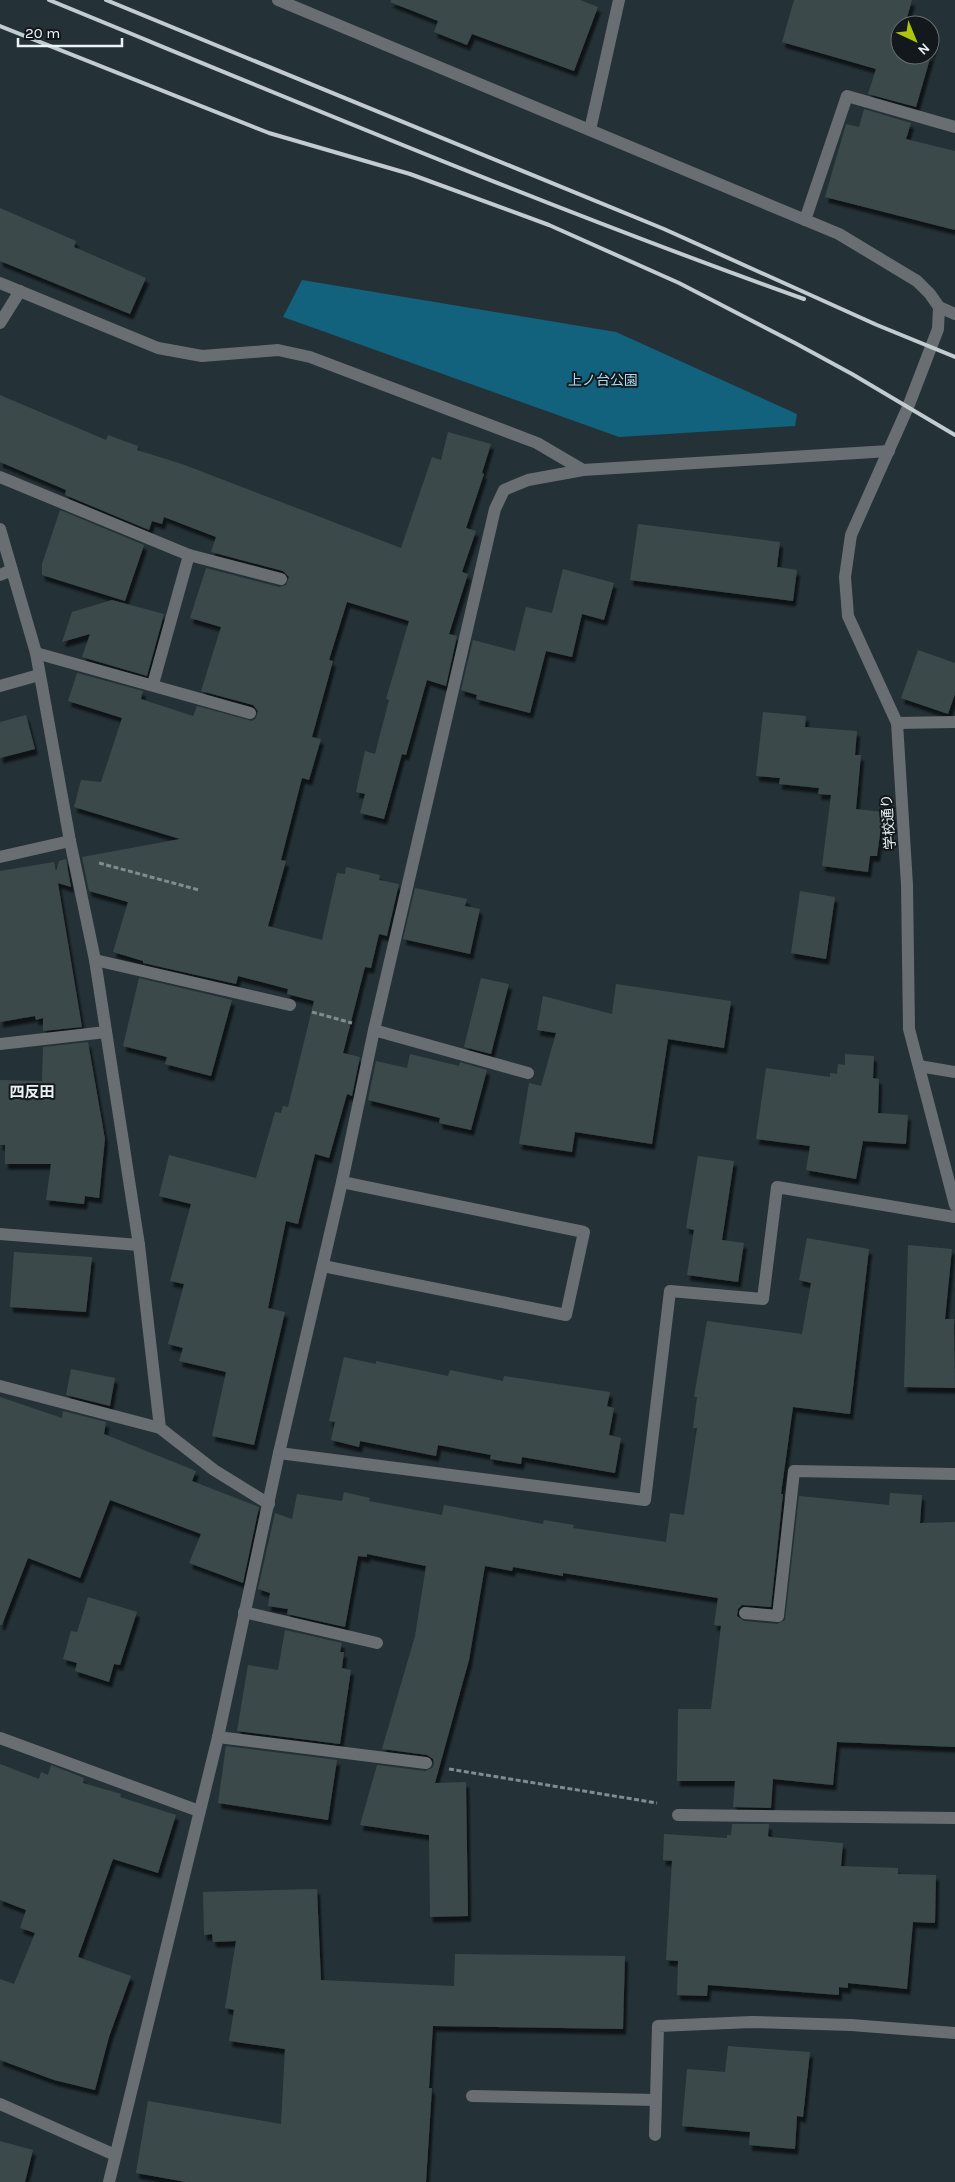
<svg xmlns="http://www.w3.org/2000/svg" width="955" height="2182" font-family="Karla,'Noto Sans JP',sans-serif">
	<defs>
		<filter id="shadow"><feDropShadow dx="3" dy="5.5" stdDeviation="1" flood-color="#0009"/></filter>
	</defs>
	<rect width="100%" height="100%" fill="#243137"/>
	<path fill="#12617d" d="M302,280l314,52 181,82 -2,12 -176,11 -336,-120z"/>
	<g fill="#3a4a4c" filter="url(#shadow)">
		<path d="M391,0h189l18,7 -24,64 -102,-37 -5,11 -33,-13 4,-11 -48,-19z"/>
		<path d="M794,0h118l-7,25h-5v30h30v-19l6,2 -20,69 -48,-13 8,-25 -94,-27z"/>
		<path d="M864,109l47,14 -5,16 49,12v79l-130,-33 21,-73 13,3z"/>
		<path d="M0,208l76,33 -2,6 72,31 -16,36 -130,-53z"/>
		<path d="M0,395l106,45 2,-5 30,11 -1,4 45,14 219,84 31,-91 9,3 7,-28 43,12 -9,29 2,1 -18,54 10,3 -14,41 6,2 -19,60 8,2 -11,50 -19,-6 -21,75 -4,-1 -18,65 -24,-6 5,-19 -9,-2 9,-41 10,3 14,-54 -3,-1 23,-78 -62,-19 -18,58 4,1 -21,76 9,2 -12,41 -7,-2 -21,82 5,1 -18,65 54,14 15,-67 8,1 1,-7 34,8 -1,5 20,4 -12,52 -8,-2 -8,34 -6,-1 -22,86 17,4 -8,39 -5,-2 -18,64 -14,-4 -17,70 -12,-3 -18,87 17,4 -31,133 -42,-9 14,-64 -47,-11 4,-13 -15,-4 16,-60 -14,-3 21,-77 -32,-8 10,-41 87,23 19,-66 6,1 2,-7 5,1 26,-106 -27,-7 1,-5 -50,-13 -2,8 -93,-21v-2l-30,-9 15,-50 -39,-11 -7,-34 98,-18 -106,-32 7,-27 20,2 21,-64 -54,-17 9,-28 66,18 -2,8 52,17 4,-10 55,15 4,-3 2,-7 -5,-6 -52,-14 20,-64 -31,-9 16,-50 73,19 7,-2 3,-8 -6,-6 -72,-19 5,-15 -52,-20 -2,7 -10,-3 -3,9 -84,-35 1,-5 -66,-28z"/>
		<path d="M60,510l84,35 -19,56 -83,-26v-11z"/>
		<path d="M638,524l142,18 -3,25 20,3 -4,31 -163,-21z"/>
		<path d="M563,569l51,14 -10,37 -22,-6 -10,43 -26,-6 -16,62 -54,-14 1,-4 -16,-5 12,-50 42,11 11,-44 26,6z"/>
		<path d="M112,600l52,14 -17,62 -65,-19 8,-23 -28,8 10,-30z"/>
		<path d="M918,650l37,13v31l-7,20 -47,-16z"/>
		<path d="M763,712l43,4 -1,11 52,4 -2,24h6l-5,54 27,3 -6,44h-7l-2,16 -46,-6 9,-71 -13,-1 1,-6 -40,-4 1,-6 -24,-2z"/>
		<path d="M26,715l9,34 -35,9v-36z"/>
		<path d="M66,859l5,28 -13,-4 24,144 -39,4v-13l-7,2 -1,-4 -35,6v-151l54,-9 2,9 3,-10z"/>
		<path d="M415,888l52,11 -2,7 15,3 -10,45 -67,-15z"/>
		<path d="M800,891l35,6 -9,62 -35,-6z"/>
		<path d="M139,978l93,22 -21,76 -46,-12 2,-7 -44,-11z"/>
		<path d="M481,978l28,6 -18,70 -27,-7z"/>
		<path d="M616,984l115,17 -7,47 -56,-9 -16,105 -77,-12 -3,20 -53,-8 10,-61 12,3 15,-53 -19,-3 6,-34 69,18z"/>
		<path d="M88,1042l17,97 -6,59 -14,-2 -1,8 -38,-4 5,-36h-46v-19h-5v-65l42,1 1,-34z"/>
		<path d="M410,1054l49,12 1,-4 27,8 -16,60 -32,-7 1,-5 -72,-18 8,-39 31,7z"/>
		<path d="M845,1054l29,2 -1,22 6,1 -1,34 30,2 -2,29 -43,-3 -7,38 -50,-9 4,-24 -54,-7 10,-71 64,9v-4l7,1 1,-10 7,1z"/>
		<path d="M698,1156l36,5 -12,79 22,3 -6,39 -51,-7 7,-45 -8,-2z"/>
		<path d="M807,1238l62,11 -19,165 -57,-7 -12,87h2l-12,113 -29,-2 -4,4 -1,7 7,5 33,3 8,-4 14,-124 90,9 1,-12 32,2 -2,28 35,-1v225l-118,-5 -4,43 -60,-6 -2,29 -38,-1 2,-26h-58l1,-72h33l10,-83 -7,-1 4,-27 -155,-25v3l-50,-9 -1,4 -27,-5 -16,94 -34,123 31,-1 2,134 -38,1 -1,-82 -69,-10 17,-60 48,6 7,-3 2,-4 -1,-5 -6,-4 -45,-6 33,-113 11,-70 -59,-12v3l-9,-1 -13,71 -58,-13 1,-5 -20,-3 2,-13 -12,-4 17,-76 17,6 5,-25 45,7 2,-9 26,6 -1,3 73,14 2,-10 99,19 1,-4 30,5 -1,3 93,14 4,-29 14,2 13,-87h-4l4,-31h-3l13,-76 95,13 9,-51 -12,-3z"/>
		<path d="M908,1245l44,4 -7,70h9l1,69 -51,-1z"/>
		<path d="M14,1252l78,5 -6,55 -76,-5z"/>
		<path d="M344,1357l32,7v-3l72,15 2,-6 53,11 1,-5 106,16 -3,14 7,2 -5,27 12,3 -6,35 -93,-16 -1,7 -31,-5 1,-4 -53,-10 -2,11 -76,-15 -1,6 -28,-7 4,-18 -6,-1z"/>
		<path d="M71,1369l44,9 -5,28 -44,-11z"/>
		<path d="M0,1397l62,21 1,-7 43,11 -2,12 92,37 -4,10 67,26 -16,76 -54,-20 12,-29 -91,-34 -30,78 -52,-20 -26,67h-2z"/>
		<path d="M88,1597l49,15 -17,53 -6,-1 -5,18 -34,-11 2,-8 -14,-4 8,-28 6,1z"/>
		<path d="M285,1630l57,13 -2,9h4l-2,16 9,2 -11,74 -103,-13 11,-66 30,5z"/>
		<path d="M226,1746l111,14 -9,60 -110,-17z"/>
		<path d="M0,1764l39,15 2,-7 7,3 3,-10 33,13 -1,5 38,11 -1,3 56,18 -18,58 -45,-14 -35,98 53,19 -22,61 -14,53 -41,-10 -54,-20v-81l14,5 21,-51 -15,-5 6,-18 -26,-10z"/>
		<path d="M732,1824h37l-1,12 2,1 73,6 -2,23 57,2v6l38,1 -1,48 -22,-1 -6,67 -59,-6v5l-9,-1v8l-131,-10 -1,11 -30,-1 1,-34 -12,-1 6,-99 -9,-1 1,-26 63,4v-3h4z"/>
		<path d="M317,1889l4,91 133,6 1,-32 170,2 -2,73 -190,-3 -4,62h3l-6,94h-240l-50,-9 12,-72 133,23 4,-75 -56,-8 5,-31 -9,-2 11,-67 -23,1 -1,-8 -8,1 -1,-43z"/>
		<path d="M728,2046l82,6 -7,65 -6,-1 -2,33 -46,-4 1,-13 -68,-6 5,-57 38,3z"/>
		<path d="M0,2141l33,9 -8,32h-25z"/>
	</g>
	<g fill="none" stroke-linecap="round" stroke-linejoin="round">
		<g stroke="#818c91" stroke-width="3" stroke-dasharray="5 2.5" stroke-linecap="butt">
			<path d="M99,863l100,27"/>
			<path d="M312,1012l40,11"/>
			<path d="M449,1769l208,34"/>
		</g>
		<g stroke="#696e73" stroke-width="12">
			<path d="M278,0l561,234 78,47 13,13 9,13 -1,22 -30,78 -57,128 -6,42 3,39 49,107 10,162 2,144 46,176"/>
			<path d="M590,130l29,-130"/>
			<path d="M805,220l42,-124 108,31"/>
			<path d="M0,283l158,65 44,8 76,-6 32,7 227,86 46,27"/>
			<path d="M939,307l16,7"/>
			<path d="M0,323l20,-32"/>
			<path d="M0,477l189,78 92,24"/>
			<path d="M0,529l36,124 34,188 25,119 44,285 21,183 54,42 55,34"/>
			<path d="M0,575l12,-5"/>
			<path d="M36,653l214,60"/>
			<path d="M153,684l36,-129"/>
			<path d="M0,686l39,-11"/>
			<path d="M897,723l58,-1"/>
			<path d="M0,857l70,-16"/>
			<path d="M95,960l195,45"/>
			<path d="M374,1030l154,43"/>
			<path d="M0,1044l106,-12"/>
			<path d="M919,1066l36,6"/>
			<path d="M0,1234l139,11"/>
			<path d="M323,1266l243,49 18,-83 -242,-50"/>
			<path d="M0,1386l160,42"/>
			<path d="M279,1453l366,47 25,-209 93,8 14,-112 178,30"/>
			<path d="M244,1612l133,31"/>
			<path d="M745,1613l33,3 16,-145 161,3"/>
			<path d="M218,1737l208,26"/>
			<path d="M0,1738l199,73"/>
			<path d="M678,1815l277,3"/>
			<path d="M472,2096l184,4"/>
			<path d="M0,2104l115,51"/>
			<path d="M655,2135l3,-109 94,-4 99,3 104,8"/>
			<path d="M109,2182l109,-445 61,-284 63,-271 32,-152 121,-521 9,-19 24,-10 55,-10 306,-19"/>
		</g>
		<g stroke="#c2ccd0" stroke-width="4">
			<path d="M49,0c251,103 500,208 755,299"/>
			<path d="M106,0l558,229 213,96 78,32"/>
			<path d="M0,26l269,107 141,41 139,51 130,58 116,60 57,31 103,61"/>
		</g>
	</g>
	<g text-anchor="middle" stroke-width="4" stroke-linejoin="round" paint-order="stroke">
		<g font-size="14" fill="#aadcf2" stroke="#12181b">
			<text x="603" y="385">上ノ台公園</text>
		</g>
		<g font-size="14" fill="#ebf3f7" stroke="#12181b">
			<text transform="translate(888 822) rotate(-94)" y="5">学校通り</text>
		</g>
		<g font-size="15" font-weight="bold" fill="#ebf3f7" stroke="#12181b">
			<text x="32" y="1097">四反田</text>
		</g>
	</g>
	<g transform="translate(915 40) rotate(136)"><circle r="24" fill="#12181b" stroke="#697073"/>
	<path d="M0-4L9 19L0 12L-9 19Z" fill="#aec60a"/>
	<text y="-8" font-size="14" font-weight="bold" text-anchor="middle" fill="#ebf3f7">N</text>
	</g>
	<path d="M18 38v8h104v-8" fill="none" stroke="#ebf3f7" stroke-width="2.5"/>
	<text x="25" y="38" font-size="15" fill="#ebf3f7" stroke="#12181b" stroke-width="4" paint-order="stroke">20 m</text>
</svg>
